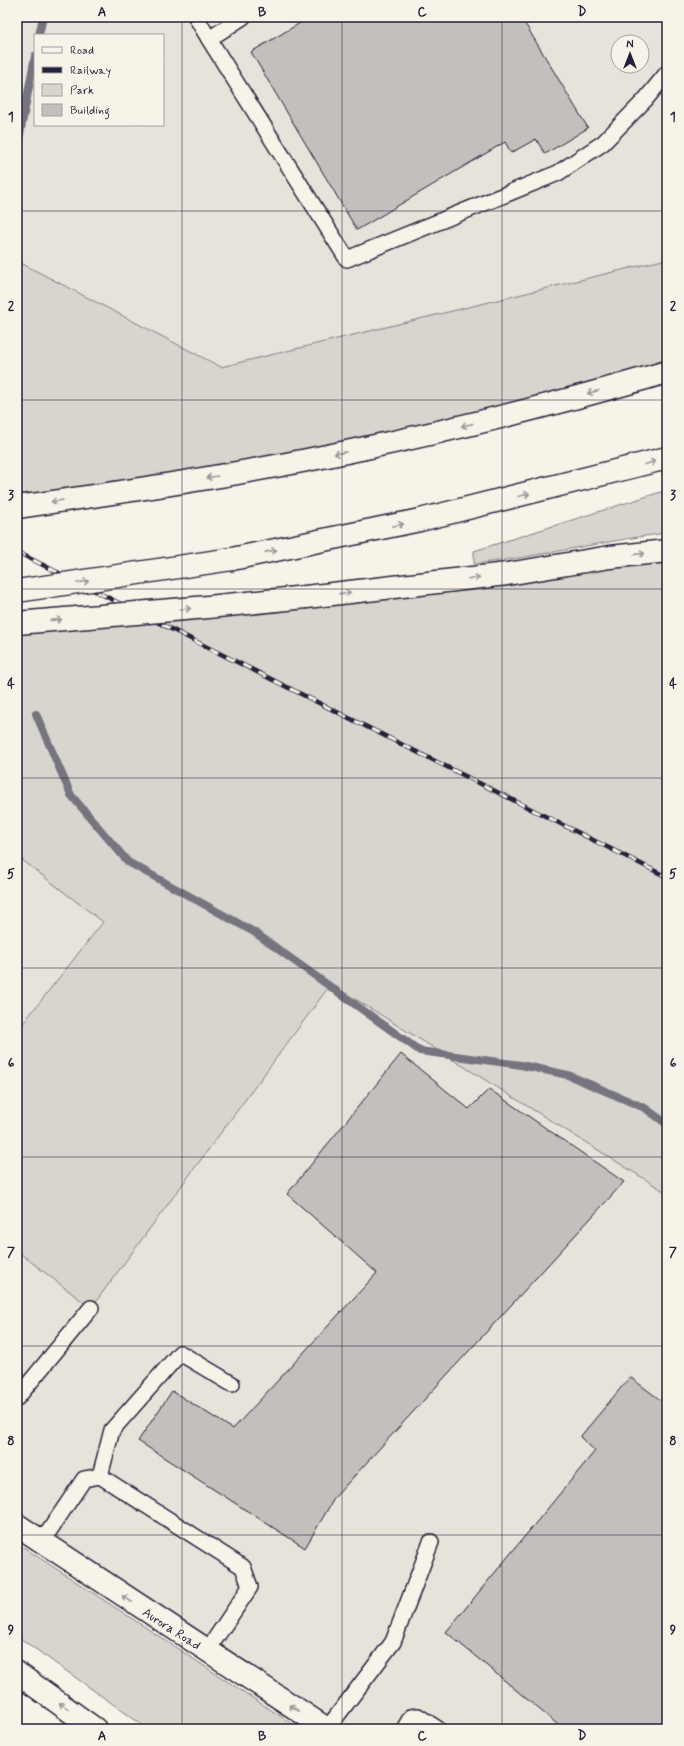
<svg xmlns="http://www.w3.org/2000/svg" width="684" height="1746" font-family="Mynerve,sans-serif">
	<rect width="100%" height="100%" fill="#f7f3e8"/>
	<filter id="ink" filterUnits="userSpaceOnUse"><feTurbulence type="fractalNoise" baseFrequency=".025" numOctaves="2"/><feDisplacementMap in="SourceGraphic" scale="8" xChannelSelector="R" yChannelSelector="G"/><feConvolveMatrix kernelMatrix="1 2 1 2 8 2 1 2 1" color-interpolation-filters="sRGB"/></filter>
	<g filter="url(#ink)">
		<g fill="#e7e3db" fill-rule="evenodd">
			<path d="M17,17h650v242l-446,108 -204,-106zM35,35h128v90h-128zM618,42h24v24h-24z"/>
			<path d="M17,856l86,65 -86,110z"/>
			<path d="M331,984l336,209v536h-340l-310,-204v-274l74,57z"/>
		</g>
		<g fill="#d8d5cf" stroke="#7d7c85">
			<path d="M667,259v107l-127,40 -523,101v-246l204,106z"/>
			<path d="M667,490v43c-65,8 -128,24 -193,31v-13z"/>
			<path d="M667,551v642l-336,-209 -240,324 -74,-57v-220l86,-109 -86,-66v-233z"/>
			<path d="M17,1543l283,186h-152l-131,-93z"/>
		</g>
		<g fill="none" stroke-linecap="round" stroke-linejoin="round">
			<g stroke="#76747f" stroke-width="8">
				<path d="M39,35l4,-18"/>
				<path d="M17,150l18,-94"/>
				<path d="M36,714l35,81 57,67 126,70 166,119 101,14 47,10 77,33 22,16"/>
			</g>
		</g>
		<g fill="#c2bfbd" stroke="#22223b">
			<path d="M310,17h211l67,111 -43,26 -9,-15 -25,14 -6,-11 -148,88 -106,-178z"/>
			<path d="M401,1054l68,55 20,-20 135,93 -289,315 -30,51 -167,-107 34,-50 61,38 144,-156 -90,-79z"/>
			<path d="M630,1377l37,28v324h-104l-117,-97 149,-181 -15,-14z"/>
		</g>
		<g fill="none" stroke-linecap="round" stroke-linejoin="round">
			<defs>
				<g id="service">
					<path d="M196,17l13,22"/>
					<path d="M243,17l-34,22 138,220 211,-86 45,-30 42,-43 22,-27"/>
					<path d="M17,1398l74,-90"/>
					<path d="M100,1476l12,-46 68,-77 52,31"/>
					<path d="M41,1543l43,-64 16,-3 143,91 7,20 -43,64"/>
					<path d="M327,1729l66,-87 38,-100"/>
					<path d="M404,1729l7,-12 7,-1 20,13"/>
				</g>
				<path id="primary" d="M17,1525l310,204"/>
				<g id="motorway">
					<path d="M17,507c113,-16 227,-33 339,-57 105,-22 208,-48 311,-78"/>
					<path d="M232,559l188,-39 247,-62"/>
					<path d="M306,597l201,-23 103,-17 57,-6"/>
					<path d="M17,1673l78,56"/>
				</g>
			</defs>
			<use href="#service" stroke="#22223b" stroke-width="18"/>
			<use href="#primary" stroke="#22223b" stroke-width="25"/>
			<use href="#motorway" stroke="#22223b" stroke-width="25"/>
			<use href="#service" stroke="#f7f3e8" stroke-width="15"/>
			<use href="#primary" stroke="#f7f3e8" stroke-width="22"/>
			<use href="#motorway" stroke="#f7f3e8" stroke-width="22"/>
			<defs>
				<path id="rail" d="M17,552l650,325"/>
			</defs>
			<use href="#rail" stroke="#22223b" stroke-width="4.5"/>
			<use href="#rail" stroke="#f7f3e8" stroke-width="3" stroke-dasharray="9" stroke-linecap="butt"/>
			<defs>
				<g id="motorway-bridge">
					<path d="M17,591l215,-32"/>
					<path d="M17,623l191,-16 98,-10"/>
				</g>
			</defs>
			<use href="#motorway-bridge" stroke="#22223b" stroke-width="25" stroke-linecap="butt"/>
			<use href="#motorway-bridge" stroke="#f7f3e8" stroke-width="22"/>
		</g>
		<defs><path id="oneway-shaft" d="M-6 0H5M1.5-3L5.5 0L1.5 3" fill="none" stroke-width="1.6" stroke-linecap="round" stroke-linejoin="round"/></defs>
		<g stroke="#97959a">
			<use href="#oneway-shaft" transform="translate(593 392) rotate(165)"/>
			<use href="#oneway-shaft" transform="translate(467 425) rotate(166)"/>
			<use href="#oneway-shaft" transform="translate(340 453) rotate(169)"/>
			<use href="#oneway-shaft" transform="translate(650 463) rotate(-15)"/>
			<use href="#oneway-shaft" transform="translate(212 477) rotate(171)"/>
			<use href="#oneway-shaft" transform="translate(524 495) rotate(-14)"/>
			<use href="#oneway-shaft" transform="translate(57 501) rotate(172)"/>
			<use href="#oneway-shaft" transform="translate(398 525) rotate(-12)"/>
			<use href="#oneway-shaft" transform="translate(271 551) rotate(-11)"/>
			<use href="#oneway-shaft" transform="translate(639 554) rotate(-7)"/>
			<use href="#oneway-shaft" transform="translate(474 578) rotate(-7)"/>
			<use href="#oneway-shaft" transform="translate(83 582) rotate(-8)"/>
			<use href="#oneway-shaft" transform="translate(345 593) rotate(-6)"/>
			<use href="#oneway-shaft" transform="translate(185 609) rotate(-5)"/>
			<use href="#oneway-shaft" transform="translate(56 620) rotate(-4)"/>
			<use href="#oneway-shaft" transform="translate(127 1599) rotate(-147)"/>
			<use href="#oneway-shaft" transform="translate(64 1706) rotate(-145)"/>
			<use href="#oneway-shaft" transform="translate(294 1708) rotate(-147)"/>
		</g>
	</g>
	<path fill="none" stroke="#22223b" stroke-width="1" stroke-opacity="0.55" d="M182,17v1712M342,17v1712M502,17v1712M17,211h650M17,400h650M17,589h650M17,778h650M17,968h650M17,1157h650M17,1346h650M17,1535h650"/>
	<g text-anchor="middle" stroke-width="3.5" stroke-linejoin="round" paint-order="stroke">
		<g font-size="13" fill="#22223b" stroke="#f7f3e8">
			<text transform="translate(172 1628) rotate(33)" y="5">Aurora Road</text>
		</g>
	</g>
	<rect width="684" height="1746" fill="none" stroke="#f7f3e8" stroke-width="44"/>
	<rect x="34" y="34" width="130" height="92" fill="#f7f3e8" stroke="#a29fa3"/>
	<rect x="42" y="47" width="20" height="6" fill="#f7f3e8" stroke="#a29fa3"/>
	<text x="70" y="54" font-size="12" fill="#22223b">Road</text>
	<rect x="42" y="67" width="20" height="6" fill="#22223b" stroke="#a29fa3"/>
	<text x="70" y="74" font-size="12" fill="#22223b">Railway</text>
	<rect x="42" y="84" width="20" height="12" fill="#d8d5cf" stroke="#a29fa3"/>
	<text x="70" y="94" font-size="12" fill="#22223b">Park</text>
	<rect x="42" y="104" width="20" height="12" fill="#c2bfbd" stroke="#a29fa3"/>
	<text x="70" y="114" font-size="12" fill="#22223b">Building</text>
	<g transform="translate(630 54)"><circle r="19" fill="#f7f3e8" stroke="#a29fa3"/>
	<path d="M0-3L7 15L0 10L-7 15Z" fill="#22223b"/>
	<text y="-6" font-size="11" font-weight="bold" text-anchor="middle" fill="#22223b">N</text>
	</g>
	<rect x="22" y="22" width="640" height="1702" fill="none" stroke="#22223b" stroke-width="1.5"/>
	<g font-size="13" text-anchor="middle" font-weight="bold" fill="#22223b">
		<text x="102" y="16">A</text>
		<text x="262" y="16">B</text>
		<text x="422" y="16">C</text>
		<text x="582" y="16">D</text>
		<text x="11" y="121">1</text>
		<text x="673" y="121">1</text>
		<text x="11" y="310">2</text>
		<text x="673" y="310">2</text>
		<text x="11" y="499">3</text>
		<text x="673" y="499">3</text>
		<text x="11" y="688">4</text>
		<text x="673" y="688">4</text>
		<text x="11" y="878">5</text>
		<text x="673" y="878">5</text>
		<text x="11" y="1067">6</text>
		<text x="673" y="1067">6</text>
		<text x="11" y="1256">7</text>
		<text x="673" y="1256">7</text>
		<text x="11" y="1445">8</text>
		<text x="673" y="1445">8</text>
		<text x="11" y="1634">9</text>
		<text x="673" y="1634">9</text>
		<text x="102" y="1740">A</text>
		<text x="262" y="1740">B</text>
		<text x="422" y="1740">C</text>
		<text x="582" y="1740">D</text>
	</g>
</svg>
